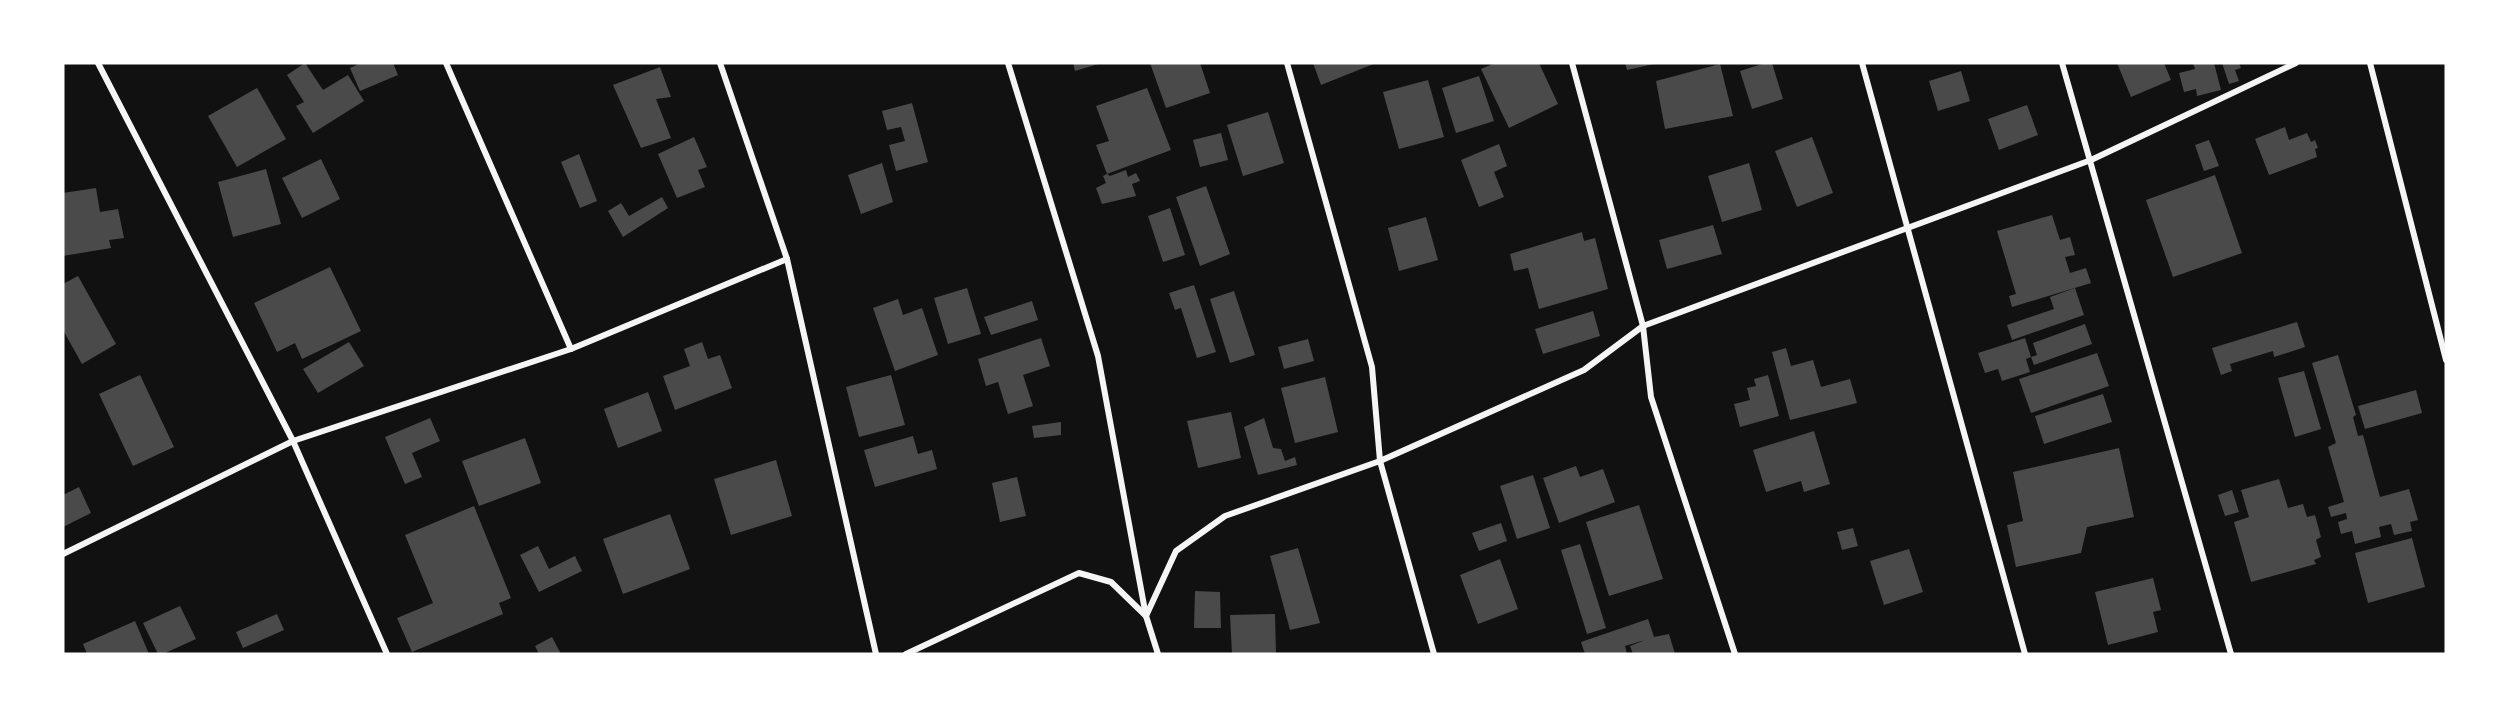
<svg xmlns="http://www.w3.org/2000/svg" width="2509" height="717" font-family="'IBM Plex Sans',sans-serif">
	<rect width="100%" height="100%" fill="#111"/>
	<g fill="#4a4a4a">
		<path d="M305,63l18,27 25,-15 16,26 -51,32 -17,-27 8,-4 -17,-27z"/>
		<path d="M361,63h32l5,12 -38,16 -10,-23z"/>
		<path d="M1073,63h25v1l-23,7z"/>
		<path d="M1150,63h50l10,30 -44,15z"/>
		<path d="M1313,63h63l-55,22z"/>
		<path d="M1495,63h44l19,41 -49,24 -28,-59z"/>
		<path d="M1625,63h29v1l-27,6z"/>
		<path d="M1765,63h7l11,36 -31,10 -12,-38z"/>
		<path d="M2117,63h47l7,17 -40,17z"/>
		<path d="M2193,63h21l7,27 -24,6 -1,-7 -12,3 -5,-19 16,-4z"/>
		<path d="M2222,63h17l2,5 -6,2 4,11 -10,3z"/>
		<path d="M1720,64l13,52 -68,13 -9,-48z"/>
		<path d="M660,67l11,30 -15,2 15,39 -30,10 -28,-63z"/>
		<path d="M1961,71l9,30 -32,10 -9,-30z"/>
		<path d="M1479,76l15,45 -38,12 -14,-45z"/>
		<path d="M1428,80l16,57 -45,12 -16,-57z"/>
		<path d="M257,88l29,51 -49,28 -29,-51z"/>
		<path d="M1147,88l24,62 -64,24 3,2 16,-6 2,7 8,-4 4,8 -8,3 4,12 -34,8 -6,-16 10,-5 -3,-7 4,-2 -11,-29 13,-4 -13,-35z"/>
		<path d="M912,103l16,59 -32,9 -7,-26 16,-4 -4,-14 -14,3 -5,-19z"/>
		<path d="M2027,105l11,30 -39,15 -11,-31z"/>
		<path d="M1268,112l16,51 -41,13 -16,-51z"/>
		<path d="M2285,127l4,13 18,-7 4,9 4,-2 3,8 -3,1 2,8 -48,18 -14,-36z"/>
		<path d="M1221,133l7,27 -28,7 -7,-27z"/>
		<path d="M694,137l13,30 -9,3 7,17 -28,11 -19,-44z"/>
		<path d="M1812,137l21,56 -36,14 -22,-56z"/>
		<path d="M2209,140l10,26 -15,5 -9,-26z"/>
		<path d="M1499,144l8,22 -13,6 10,25 -25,10 -18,-47z"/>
		<path d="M579,154l18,47 -17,7 -19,-46z"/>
		<path d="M321,159l19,40 -38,19 -20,-40z"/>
		<path d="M882,163l11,39 -32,12 -13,-39z"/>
		<path d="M1749,163l13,47 -40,12 -14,-46z"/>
		<path d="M266,169l15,55 -48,13 -15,-55z"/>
		<path d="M2215,175l27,78 -69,24 -27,-77z"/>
		<path d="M1206,186l24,68 -30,12 -24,-69z"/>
		<path d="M96,188l4,24 18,-3 6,29 -15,2 2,8 -48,8v-63z"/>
		<path d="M662,197l6,11 -45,29 -15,-26 13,-8 8,13z"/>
		<path d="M1170,208l15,47 -22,7 -15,-46z"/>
		<path d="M2052,215l8,25 10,-3 5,18 -10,2 5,16 16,-5 5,15 -79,24 -3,-11 7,-2 -19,-63z"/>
		<path d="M1426,217l12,43 -39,11 -11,-43z"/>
		<path d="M1713,225l9,29 -55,15 -8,-29z"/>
		<path d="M1582,232l2,9 11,-3 13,51 -69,20 -11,-41 -14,3 -4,-17z"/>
		<path d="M330,267l31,64 -59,28 -7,-16 -18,9 -23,-49z"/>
		<path d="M78,276l38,68 -34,20 -19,-34v-46z"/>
		<path d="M1194,285l22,67 -19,6 -16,-50 -6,2 -6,-17z"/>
		<path d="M967,288l14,46 -33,10 -14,-46z"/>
		<path d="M2075,288l9,27 -72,25 -5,-15 47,-16 -4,-12z"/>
		<path d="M1234,291l21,64 -25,8 -20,-64z"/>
		<path d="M898,299l5,16 19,-7 16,47 -43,16 -22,-63z"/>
		<path d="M1032,301l6,19 -47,15 -7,-18z"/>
		<path d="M1593,311l7,25 -57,18 -8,-25z"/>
		<path d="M2297,322l8,25 -31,10 -1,-6 -43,13 2,7 -11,4 -9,-27z"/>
		<path d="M2085,324l7,20 -58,21 -3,-8 -5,2 4,13 -28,9 -4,-12 -13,4 -7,-20 47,-15 6,19 6,-2 -4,-12z"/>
		<path d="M1041,338l9,28 -27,9 10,31 -25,8 -10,-32 -12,4 -8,-27z"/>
		<path d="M1308,339l6,22 -30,8 -6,-22z"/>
		<path d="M349,342l15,24 -46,27 -15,-24z"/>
		<path d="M702,342l6,17 12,-4 12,33 -57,22 -12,-34 27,-10 -6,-17z"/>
		<path d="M1786,348l5,18 22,-6 8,27 29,-8 7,24 -67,17 -18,-68z"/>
		<path d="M2097,353l12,33 -78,27 -12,-34z"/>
		<path d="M2338,355l18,60 -3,2 5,19 5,-1 17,62 29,-8 9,31 -8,2 2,9 -18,4 -3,-11 -12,3 2,10 -26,7 -3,-13 -11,3 -3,-12 9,-3 -1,-6 -15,4 -3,-10 16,-5 -16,-55 8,-4 -24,-80z"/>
		<path d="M2304,371l17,58 -26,8 -17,-59z"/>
		<path d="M140,375l34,72 -41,19 -34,-72z"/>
		<path d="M891,375l14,50 -46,12 -13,-50z"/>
		<path d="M1768,375l11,41 -39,11 -6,-23 16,-4 -3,-12 9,-2 -2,-7z"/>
		<path d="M1325,377l13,55 -43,11 -14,-55z"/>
		<path d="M2416,390l6,23 -57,16 -7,-23z"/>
		<path d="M648,392l14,39 -44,17 -14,-39z"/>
		<path d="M2103,394l9,28 -68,22 -9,-28z"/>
		<path d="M1231,412l10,46 -43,10 -11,-47z"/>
		<path d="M430,418l10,23 -28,12 10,24 -17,7 -20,-47z"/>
		<path d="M1264,418l9,30 8,1 4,12 10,-4 2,8 -39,10 -14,-48z"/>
		<path d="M1061,422v13l-27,3 -2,-12z"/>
		<path d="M1814,431l16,53 -26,8 -3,-11 -35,11 -13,-42z"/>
		<path d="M913,436l5,18 14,-4 5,19 -62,18 -11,-37z"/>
		<path d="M525,438l16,45 -62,23 -17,-45z"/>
		<path d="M2119,448l15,69 -47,10 -6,26 -65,14 -9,-42 16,-4 -10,-49z"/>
		<path d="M776,460l16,56 -61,19 -17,-56z"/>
		<path d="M1576,466l4,11 23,-8 12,33 -56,21 -16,-45z"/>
		<path d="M1533,475l17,53 -33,11 -17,-53z"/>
		<path d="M1017,477l9,39 -26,6 -8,-39z"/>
		<path d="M2279,479l9,29 15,-4 4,13 8,-2 6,22 -5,3 5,17 -7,3 2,4 -65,18 -17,-60 15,-5 -8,-27z"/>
		<path d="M79,487l12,26 -28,14v-32z"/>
		<path d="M2232,490l7,22 -14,4 -7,-21z"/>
		<path d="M1639,505l24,74 -54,17 -23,-74z"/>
		<path d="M474,506l37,92 -12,5 4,11 -91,38 -15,-34 36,-15 -28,-68z"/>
		<path d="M670,514l20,55 -67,25 -20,-55z"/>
		<path d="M1501,523l6,18 -28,10 -7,-18z"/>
		<path d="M1853,528l5,18 -16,4 -5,-18z"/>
		<path d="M2412,538l13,49 -57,16 -13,-50z"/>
		<path d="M1580,544l26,84 -19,6 -26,-84z"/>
		<path d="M538,546l11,23 26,-13 7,15 -43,21 -19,-37z"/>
		<path d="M1298,548l22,75 -30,7 -20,-74z"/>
		<path d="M1909,549l14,43 -39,13 -14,-44z"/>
		<path d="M1500,559l18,50 -40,15 -18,-49z"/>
		<path d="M2153,578l8,32 -8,2 5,20 -50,13 -13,-53z"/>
		<path d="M1195,591l25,1 1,36h-27z"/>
		<path d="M180,606l16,33 -33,15h-5l-15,-31z"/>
		<path d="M277,614l7,16 -41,18 -7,-16z"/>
		<path d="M1275,614l1,40h-44l-2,-39z"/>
		<path d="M1648,619l6,18 15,-3 6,20h-42l-3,-8 15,-6 -20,6 2,8h-42l-4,-12z"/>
		<path d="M135,621l14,33h-62l-4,-10z"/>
		<path d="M552,637l9,17h-22l-4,-8z"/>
	</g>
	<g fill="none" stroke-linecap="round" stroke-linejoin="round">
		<g stroke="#f5f5f5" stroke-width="6">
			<path d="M98,63l195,378 94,213"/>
			<path d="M446,63l125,286"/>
			<path d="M720,63l67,196 89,395"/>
			<path d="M1008,63l90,293 48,260 12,38"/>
			<path d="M1287,63l85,304 8,94 54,193"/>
			<path d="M1572,63l71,263 8,71 84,257"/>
			<path d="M1862,63l163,591"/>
			<path d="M2062,63l169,591"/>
			<path d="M2370,63l76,297"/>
			<path d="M63,554l230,-113 278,-92 216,-90"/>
			<path d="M906,654l173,-81 32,9 35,34 30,-65 49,-35 155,-55 204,-91 59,-44 448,-166 205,-97"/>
		</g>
	</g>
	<rect width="2509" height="717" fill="none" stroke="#ffffff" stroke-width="129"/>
</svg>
